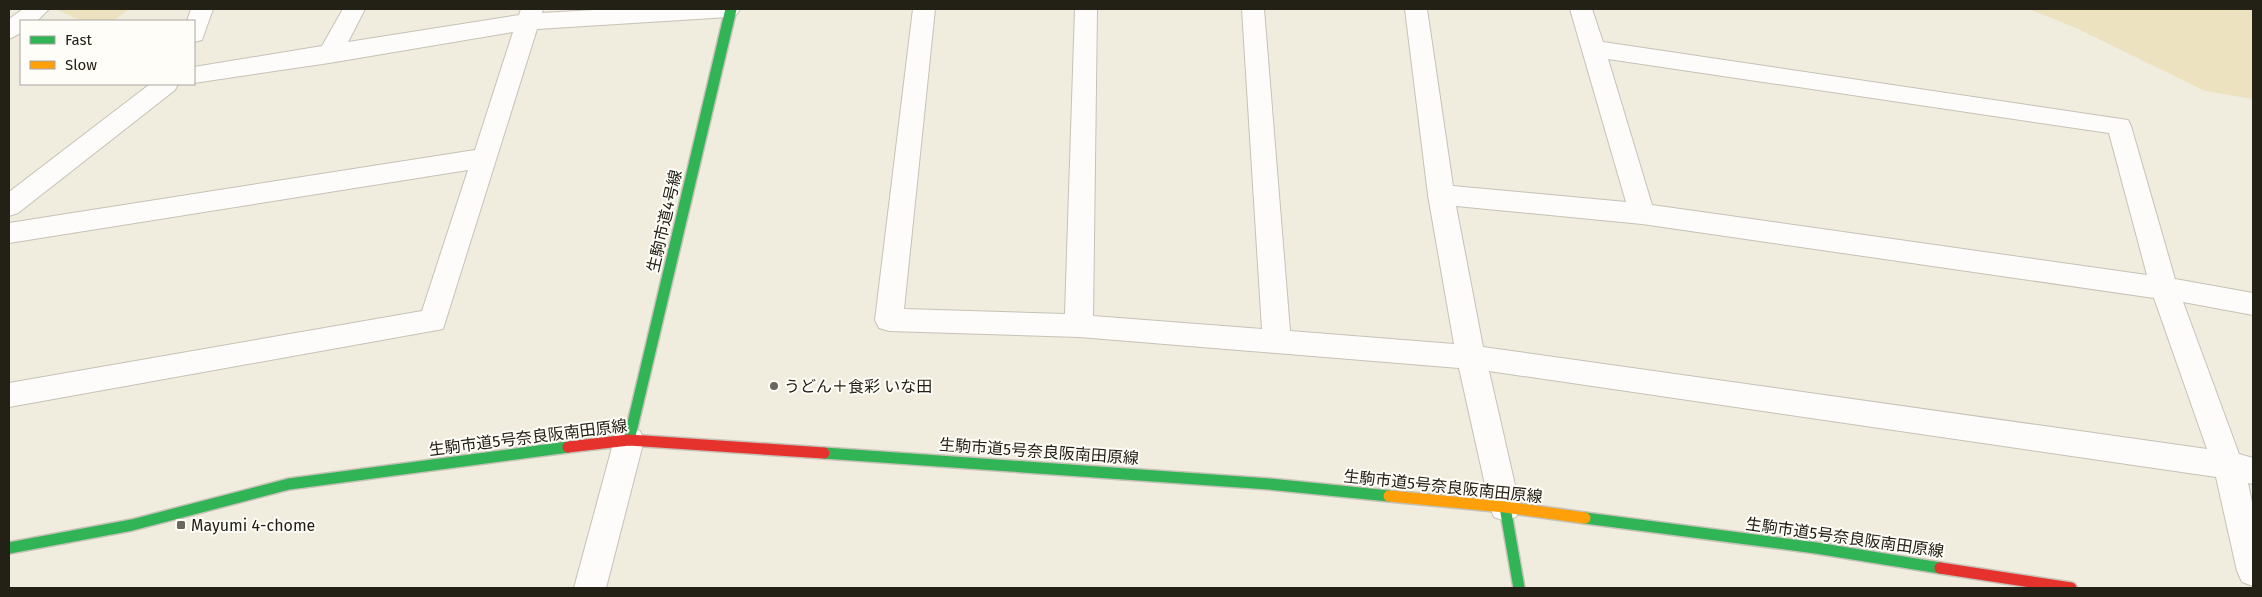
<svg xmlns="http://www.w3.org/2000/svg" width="2262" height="597" font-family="'Fira Sans','Noto Sans JP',sans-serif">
	<rect width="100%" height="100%" fill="#f0ecde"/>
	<g fill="#ede2bf">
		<path d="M55,9h74l-16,12h-31z"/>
		<path d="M2029,9h224v90l-48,-8 -131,-64z"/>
	</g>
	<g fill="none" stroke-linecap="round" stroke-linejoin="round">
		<defs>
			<g id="street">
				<path d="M23,9h26l-12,12h-16v12l-12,6v-20z"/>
				<path d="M191,9h22l-11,31 -8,2v-21h-7z"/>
				<path d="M343,9h22l-17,33 171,-27 2,-6h22l-1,4 70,-4h128l-3,5 -8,3 -192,12 -94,300 -434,78v-24l413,-72 46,-141 -459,73v-20l466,-73 38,-118 -184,31 -135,20v-16l128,-21z"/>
				<path d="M913,9h22l-31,300 161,5 10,-305h22l-4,307 169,13 -20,-320h22l26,322 164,13 -26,-149 -23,-186h22l26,177 173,16 -56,-193h22l11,33 525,78 3,6 44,153 78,14v22l-70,-13 56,152 14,4v26l-5,-1 5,24v79l-11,-4 -5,-11 -21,-94 -727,-106 31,136 -4,10 -11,4 -11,-4 -4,-10 -31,-139 -380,-31 -190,-6 -10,-3 -4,-8zM1608,59l501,74 38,142 -495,-70zM1456,206l186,18 512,74 53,151 -724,-102z"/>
				<path d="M150,84h28l-3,6 -157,123 -9,3v-24z"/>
				<path d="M629,427l11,4 4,9 -38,148h-32l40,-148 4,-9z"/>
			</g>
			<g id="fast">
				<path d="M629,440l102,-431"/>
				<path d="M824,453l445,31 120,12"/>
				<path d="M1505,507l14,81"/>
				<path d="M1585,518l231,30 124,20"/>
				<path d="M9,548l123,-23 157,-41 279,-37"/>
			</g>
			<path id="slow" d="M1389,496l116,11 80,11"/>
			<g id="jam">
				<path d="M568,447l61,-7 195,13"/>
				<path d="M1940,568l131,20"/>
			</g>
		</defs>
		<use href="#street" stroke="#c6c2b7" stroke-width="2"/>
		<use href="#fast" stroke="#c6c2b7" stroke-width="14"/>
		<use href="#slow" stroke="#c6c2b7" stroke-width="14"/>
		<use href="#jam" stroke="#c6c2b7" stroke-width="14"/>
		<use href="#street" fill="#fdfcfa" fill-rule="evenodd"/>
		<use href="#fast" stroke="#30b455" stroke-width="11"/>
		<use href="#slow" stroke="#ff9f0a" stroke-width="11"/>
		<use href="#jam" stroke="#e5322d" stroke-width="11"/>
	</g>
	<g fill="#6b675c" stroke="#fffdf8" stroke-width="2">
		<circle cx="774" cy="386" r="5"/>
		<rect x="176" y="520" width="10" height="10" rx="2.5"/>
	</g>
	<g text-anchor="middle" stroke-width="4" stroke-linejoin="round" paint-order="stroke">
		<g font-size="16" fill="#232016" stroke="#fffdf8">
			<text transform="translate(664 221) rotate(-77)" y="6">生駒市道4号線</text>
			<text transform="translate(528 437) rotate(-7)" y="6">生駒市道5号奈良阪南田原線</text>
			<text transform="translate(1039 451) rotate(4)" y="6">生駒市道5号奈良阪南田原線</text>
			<text transform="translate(1443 486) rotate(6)" y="6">生駒市道5号奈良阪南田原線</text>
			<text transform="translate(1845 537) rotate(8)" y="6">生駒市道5号奈良阪南田原線</text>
		</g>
		<g font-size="16" fill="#232016" stroke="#fffdf8" text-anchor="start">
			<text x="784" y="392">うどん＋食彩 いな田</text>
			<text x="191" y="531">Mayumi 4-chome</text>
		</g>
	</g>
	<rect width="2262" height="597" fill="none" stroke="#232016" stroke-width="20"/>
	<rect x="20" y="20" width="175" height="65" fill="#fffdf8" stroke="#a7a59e"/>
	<rect x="30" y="36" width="25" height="8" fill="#30b455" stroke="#a7a59e"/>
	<text x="65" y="45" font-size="15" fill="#232016">Fast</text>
	<rect x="30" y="61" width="25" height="8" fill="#ff9f0a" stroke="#a7a59e"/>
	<text x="65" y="70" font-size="15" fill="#232016">Slow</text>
</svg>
